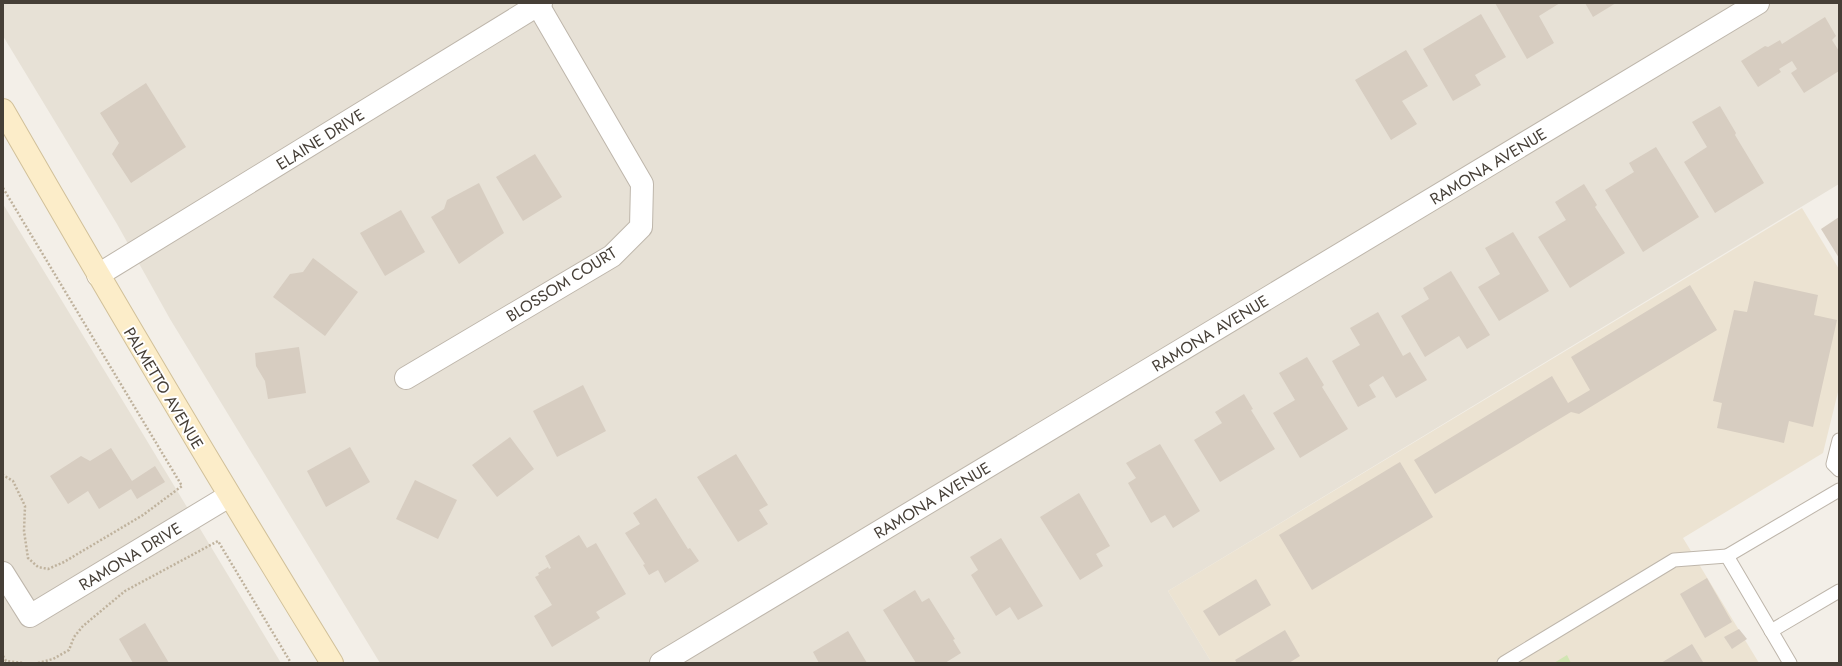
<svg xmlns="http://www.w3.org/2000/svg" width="1842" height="666" font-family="Jost,sans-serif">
	<rect width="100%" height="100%" fill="#f3efe8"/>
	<g fill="#e7e1d6">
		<path d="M3,3h1836v181l-671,407 44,72h-832l-210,-344 -53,-95 -114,-188z"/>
		<path d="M3,204l126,207 152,252h-278z"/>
	</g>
	<path fill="#ece3d2" d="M1802,208l37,61v119l-16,65 -140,85 76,125h-547l-44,-72z"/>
	<path fill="#d1e5b3" d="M1567,655l4,8h-17z"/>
	<g fill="#d7cdc1">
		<path d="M1495,3h65l-21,13 15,27 -27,16z"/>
		<path d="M1585,3h31l-23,14z"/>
		<path d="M1481,14l25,43 -31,18 6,10 -28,16 -30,-52z"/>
		<path d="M1825,17l11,19 -4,4 7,11v20l-35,22 -13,-20 6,-4 -5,-8 -13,8 2,3 -23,15 -17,-26 24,-15 3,1 12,-7 2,4z"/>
		<path d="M1406,50l22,36 -26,15 15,23 -26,16 -36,-60z"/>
		<path d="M146,83l40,64 -55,36 -19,-29 7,-11 -19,-30z"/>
		<path d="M1720,106l16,27 -1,2 29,48 -49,30 -31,-51 23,-15 -15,-25z"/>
		<path d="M1656,147l43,70 -56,35 -38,-62 29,-18 -5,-9z"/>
		<path d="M535,154l27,43 -39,24 -27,-44z"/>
		<path d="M479,183l25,50 -45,31 -28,-47 13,-8 3,-9z"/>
		<path d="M1584,184l13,21 -2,2 30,46 -55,35 -32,-51 28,-17 -11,-18z"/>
		<path d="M401,210l24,42 -40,24 -25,-43z"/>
		<path d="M1839,217v41l-18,-29z"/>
		<path d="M1513,232l36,59 -50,30 -21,-34 22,-13 -15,-26z"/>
		<path d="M313,258l45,34 -33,44 -52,-39 17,-23 13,-2z"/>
		<path d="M1451,271l39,64 -23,14 -8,-13 -34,21 -24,-41 28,-17 -6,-11z"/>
		<path d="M1754,281l64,14 -4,20 23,5 -24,107 -24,-6 -5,22 -67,-15 5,-25 -9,-2 21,-91 13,2z"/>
		<path d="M1690,285l27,45 -138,84 -8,-2 -136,82 -21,-34 138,-84 16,27 22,-13 -19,-33z"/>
		<path d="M1378,312l25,44 7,-4 17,28 -31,18 -13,-22 -14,9 7,12 -18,10 -26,-46 28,-16 -10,-17z"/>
		<path d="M299,347l7,46 -38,6 -3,-18 -9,-15 -1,-13z"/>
		<path d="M1307,357l17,28 -2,2 26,42 -48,29 -27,-45 22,-13 -16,-27z"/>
		<path d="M583,385l23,46 -49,26 -24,-46z"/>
		<path d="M1244,394l9,15 -2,1 24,39 -55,33 -26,-42 28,-17 -7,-11z"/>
		<path d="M510,437l24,32 -37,28 -25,-32z"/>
		<path d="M1160,444l40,67 -27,17 -8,-13 -14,8 -23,-40 8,-5 -10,-15z"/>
		<path d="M350,447l20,35 -44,25 -19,-36z"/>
		<path d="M111,448l21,33 23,-15 10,16 -28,17 -6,-10 -32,20 -11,-18 -20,13 -18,-28 31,-20 9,5z"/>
		<path d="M736,454l32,51 -9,5 9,14 -30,18 -41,-65z"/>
		<path d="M1400,462l33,55 -121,73 -33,-55z"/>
		<path d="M415,480l42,20 -19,39 -42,-20z"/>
		<path d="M1079,493l31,53 -14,8 7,12 -23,14 -40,-63z"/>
		<path d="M656,498l32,51 2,-1 9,13 -34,22 -7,-13 -9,5 -6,-10 2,-1 -20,-31 15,-9 -7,-11z"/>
		<path d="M579,535l8,13 9,-5 30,51 -30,18 4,6 -48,29 -18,-31 18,-11 -17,-28 4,-2 -1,-2 10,-6 1,2 2,-1 -6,-12z"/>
		<path d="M1001,538l42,68 -25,14 -8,-13 -14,9 -25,-41 7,-5 -8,-13z"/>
		<path d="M1707,578l25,44 -27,16 -25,-44z"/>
		<path d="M1256,579l15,26 -52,31 -16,-25z"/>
		<path d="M915,590l7,12 7,-4 26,41 -2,1 8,13 -16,10h-29l-33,-53z"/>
		<path d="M145,623l24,40h-36l-14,-24z"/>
		<path d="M1739,629l8,10 -15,10 -8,-12z"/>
		<path d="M1285,630l15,26 -11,7h-52l-2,-3z"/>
		<path d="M848,631l19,32h-48l-6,-11z"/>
		<path d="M1692,644l11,18 -2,1h-40z"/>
	</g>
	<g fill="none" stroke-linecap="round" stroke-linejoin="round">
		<defs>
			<g id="lane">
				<path d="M1839,440l-6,24 6,6"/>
				<path d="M1771,631l68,-40"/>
				<path d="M1504,663l170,-103 53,-4"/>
				<path d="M1790,663l-63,-107 112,-66"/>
			</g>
			<g id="street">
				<path d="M98,275l443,-272"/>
				<path d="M406,378l206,-122 29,-29 1,-43 -104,-179"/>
				<path d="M3,573l27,43 199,-120"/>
				<path d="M661,663l1097,-660"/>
			</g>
			<path id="secondary" d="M3,110c107,186 216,370 329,553"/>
		</defs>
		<use href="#lane" stroke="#beb6ab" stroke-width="15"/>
		<use href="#street" stroke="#beb6ab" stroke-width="24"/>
		<use href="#secondary" stroke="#d1c099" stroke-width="24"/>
		<g stroke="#bfb29d" stroke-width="2.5" stroke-dasharray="2 2" stroke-linecap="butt">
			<path d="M3,188l179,298 -39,29 -79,47 -16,7 -10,-2 -10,-9 -4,-27 1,-25 -12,-25 -10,-6"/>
			<path d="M3,656l3,5 18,2"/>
			<path d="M38,663l15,-4 16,-9 5,-13 9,-11 42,-35 93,-50 73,122"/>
		</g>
		<use href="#lane" stroke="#fff" stroke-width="13"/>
		<use href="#street" stroke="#fff" stroke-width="22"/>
		<use href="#secondary" stroke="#fcedc9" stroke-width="22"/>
	</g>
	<g text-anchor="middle" stroke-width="4" stroke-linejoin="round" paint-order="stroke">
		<g font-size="16" fill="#463f37" stroke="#fff">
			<text transform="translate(320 139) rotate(-32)" y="6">ELAINE DRIVE</text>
			<text transform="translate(1488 166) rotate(-31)" y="6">RAMONA AVENUE</text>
			<text transform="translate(561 284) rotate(-32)" y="6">BLOSSOM COURT</text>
			<text transform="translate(1210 333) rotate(-31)" y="6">RAMONA AVENUE</text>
			<text transform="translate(164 388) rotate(59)" y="6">PALMETTO AVENUE</text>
			<text transform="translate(932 500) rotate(-31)" y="6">RAMONA AVENUE</text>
			<text transform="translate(130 556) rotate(-31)" y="6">RAMONA DRIVE</text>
		</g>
	</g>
	<rect width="1842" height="666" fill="none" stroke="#463f37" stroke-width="8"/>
</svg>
